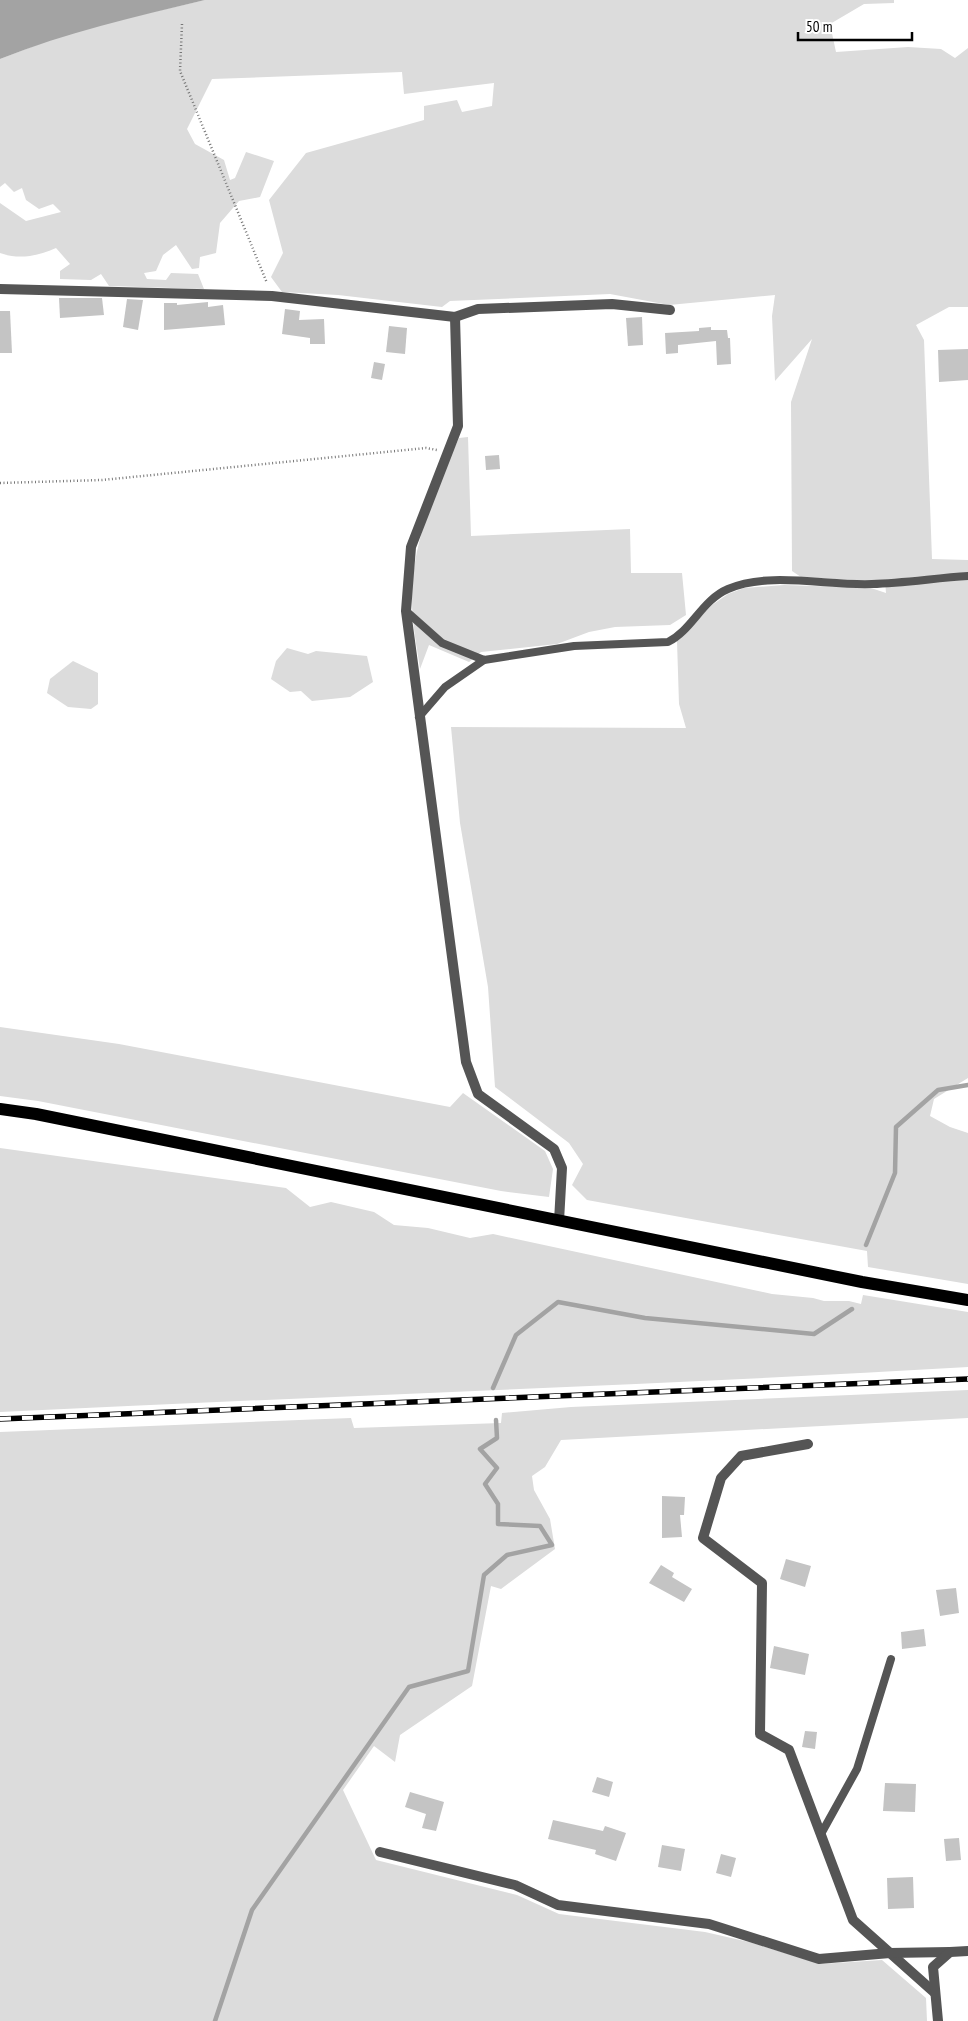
<svg xmlns="http://www.w3.org/2000/svg" width="968" height="2021" font-family="'PT Sans Narrow',sans-serif">
	<rect width="100%" height="100%" fill="#fff"/>
	<g fill="#dcdcdc">
		<path d="M205,0h689v3l-30,1 -34,20 6,28 72,-5 33,2 14,9 13,-10v259h-19l-33,18 8,15 8,219 36,1v518l-34,21 -4,17 20,11 18,6v151l-100,-17 -1,-16 -280,-51 -15,-15 11,-21 -14,-21 -74,-56 -7,-100 -28,-164 -9,-96 235,1 -7,-24 -2,-63 35,-36 16,-11 16,-6 40,-3 87,3 15,5 -1,-13 -14,1 -70,-4 -9,-6 -1,-169 21,-63 -37,42 -3,-65 3,-21 -106,10 -59,-11 -160,7 -8,6 -104,-12 -56,-3 -11,-15 12,-24 -14,-53 37,-47 118,-33v-14l33,-6 5,12 30,-6 2,-23 -90,11 -2,-22 -190,7 -25,50 8,15 29,16 6,20 5,-2 11,-26 28,9 -14,36 -21,4 -19,22 -4,30 -16,4 -1,11 -7,1 -16,-24 -13,10 -7,16 -12,2 3,6 19,1 5,-7 27,1 6,15 -95,-3 -8,-12 -10,6 -31,-1v-8l10,-7 -14,-16c-18,8 -37,12 -56,5v-50l26,18 35,-9 -8,-8 -14,5 -13,-9 -4,-12 -8,4 -9,-9 -5,4v-128l52,-20 66,-19z"/>
		<path d="M468,437l3,99 159,-7 1,44h51l4,42 -16,10 -55,2 -26,5 -32,12 -76,8 -12,10 -40,-17 -9,24c-3,-22 -8,-45 -8,-68 -1,-58 24,-112 47,-163z"/>
		<path d="M287,648l21,6 8,-3 51,5 6,26 -23,15 -38,4 -11,-10 -11,1 -19,-13 5,-18z"/>
		<path d="M73,661l25,12v31l-7,5 -23,-2 -21,-14 3,-14z"/>
		<path d="M0,1027l119,17 331,63 13,-14 82,58 8,18 -4,28 -48,-6 -463,-90 -38,-5z"/>
		<path d="M0,1148l286,40 24,19 21,-5 43,10 20,13 34,3 42,10 23,-4 279,60 41,4 11,3h25l12,3 2,-9 105,17v55c-322,19 -645,29 -968,45z"/>
		<path d="M968,1390v28l-407,22 -16,27 -13,9 2,14 16,29 5,30 -54,40 -10,-3 -19,100 -72,49 -5,27 -21,-16 -31,44 33,70 141,35 42,19 146,18 44,10 72,22 61,-4 44,38 1,23h-927v-589l351,-14 3,10 147,-5 1,-10 69,-6z"/>
	</g>
	<path fill="#a3a3a3" d="M0,0h205c-70,17 -138,32 -205,59z"/>
	<g fill="none" stroke-linecap="round" stroke-linejoin="round">
		<g stroke="#a3a3a3" stroke-width="4.5">
			<path d="M866,1245l29,-72 1,-46 42,-37 30,-5"/>
			<path d="M493,1388l23,-53 42,-33 87,16 169,16 38,-25"/>
			<path d="M215,2021l37,-111 157,-223 59,-16 16,-96 23,-20 45,-10 -12,-19 -42,-2v-20l-13,-20 12,-16 -17,-19 17,-11 -1,-18"/>
		</g>
	</g>
	<g fill="#c4c4c4">
		<path d="M59,298h43l2,17 -44,3z"/>
		<path d="M127,299l16,1 -5,30 -15,-3z"/>
		<path d="M208,302v5l15,-2 2,20 -61,5v-27h13v2z"/>
		<path d="M285,309l15,2 -1,9 25,-1 1,25h-15v-6l-28,-4z"/>
		<path d="M0,311h10l2,42h-12z"/>
		<path d="M642,317l1,28 -15,1 -2,-28z"/>
		<path d="M389,326l18,2 -2,26 -19,-2z"/>
		<path d="M711,327v3h16l1,8h2l1,26 -14,1 -1,-24 -38,4v8l-12,1 -1,-21 34,-2v-3z"/>
		<path d="M968,349v31l-29,2 -1,-32z"/>
		<path d="M374,362l11,2 -3,16 -11,-2z"/>
		<path d="M499,455l1,14 -14,1 -1,-14z"/>
		<path d="M662,1496l23,1 -1,18h-4l2,22 -20,1z"/>
		<path d="M786,1559l25,7 -6,21 -25,-8z"/>
		<path d="M661,1565l13,8 -2,4 20,12 -8,13 -35,-19z"/>
		<path d="M956,1588l3,25 -19,3 -4,-26z"/>
		<path d="M924,1629l2,17 -24,3 -1,-17z"/>
		<path d="M774,1646l35,8 -4,21 -35,-7z"/>
		<path d="M805,1731l12,1 -2,17 -13,-2z"/>
		<path d="M597,1777l16,5 -4,15 -17,-5z"/>
		<path d="M885,1783l31,1 -1,28 -32,-1z"/>
		<path d="M410,1792l34,10 -8,29 -14,-3 4,-14 -21,-7z"/>
		<path d="M553,1820l50,11 2,-5 21,7 -10,28 -21,-7 1,-4 -48,-11z"/>
		<path d="M959,1838l2,22 -15,1 -2,-22z"/>
		<path d="M662,1845l23,4 -4,22 -23,-4z"/>
		<path d="M721,1854l15,4 -5,19 -15,-4z"/>
		<path d="M913,1877l1,31 -26,1 -1,-31z"/>
	</g>
	<g fill="none" stroke-linecap="round" stroke-linejoin="round">
		<g stroke="#777" stroke-width="2.5" stroke-dasharray="1 2.5" stroke-linecap="butt">
			<path d="M182,24l-2,47 87,212"/>
			<path d="M0,483l102,-3 324,-32 11,2"/>
		</g>
		<g stroke="#555" stroke-width="8">
			<path d="M406,611l36,32 42,17 90,-14 94,-4c24,-12 34,-42 60,-53 41,-18 100,-3 144,-5 32,-1 64,-6 96,-8"/>
			<path d="M419,717l26,-30 39,-27"/>
			<path d="M821,1834l36,-65 34,-110"/>
		</g>
		<g stroke="#555" stroke-width="10">
			<path d="M0,289l272,7 183,21 23,-8 134,-5 58,6"/>
			<path d="M455,317l3,109 -47,121 -5,64 60,451 12,32 76,55 8,19 -3,53"/>
			<path d="M808,1444l-67,12 -20,22 -18,60 59,45 -2,151 29,16 64,170 82,73"/>
			<path d="M380,1852l135,33 43,20 151,19 110,35 71,-6 60,-1"/>
			<path d="M938,2021l-5,-54 17,-15 18,-1"/>
		</g>
		<path stroke="#000" stroke-width="12" d="M0,1109l36,5 826,168 106,18"/>
		<defs>
			<path id="rail" d="M0,1419l968,-40"/>
		</defs>
		<use href="#rail" stroke="#000" stroke-width="5.5"/>
		<use href="#rail" stroke="#fff" stroke-width="4" stroke-dasharray="11" stroke-linecap="butt"/>
	</g>
	<path d="M798 32v8h114v-8" fill="none" stroke="#000000" stroke-width="2.5"/>
	<text x="806" y="32" font-size="15" fill="#000000" stroke="#ffffff" stroke-width="4" paint-order="stroke">50 m</text>
</svg>
